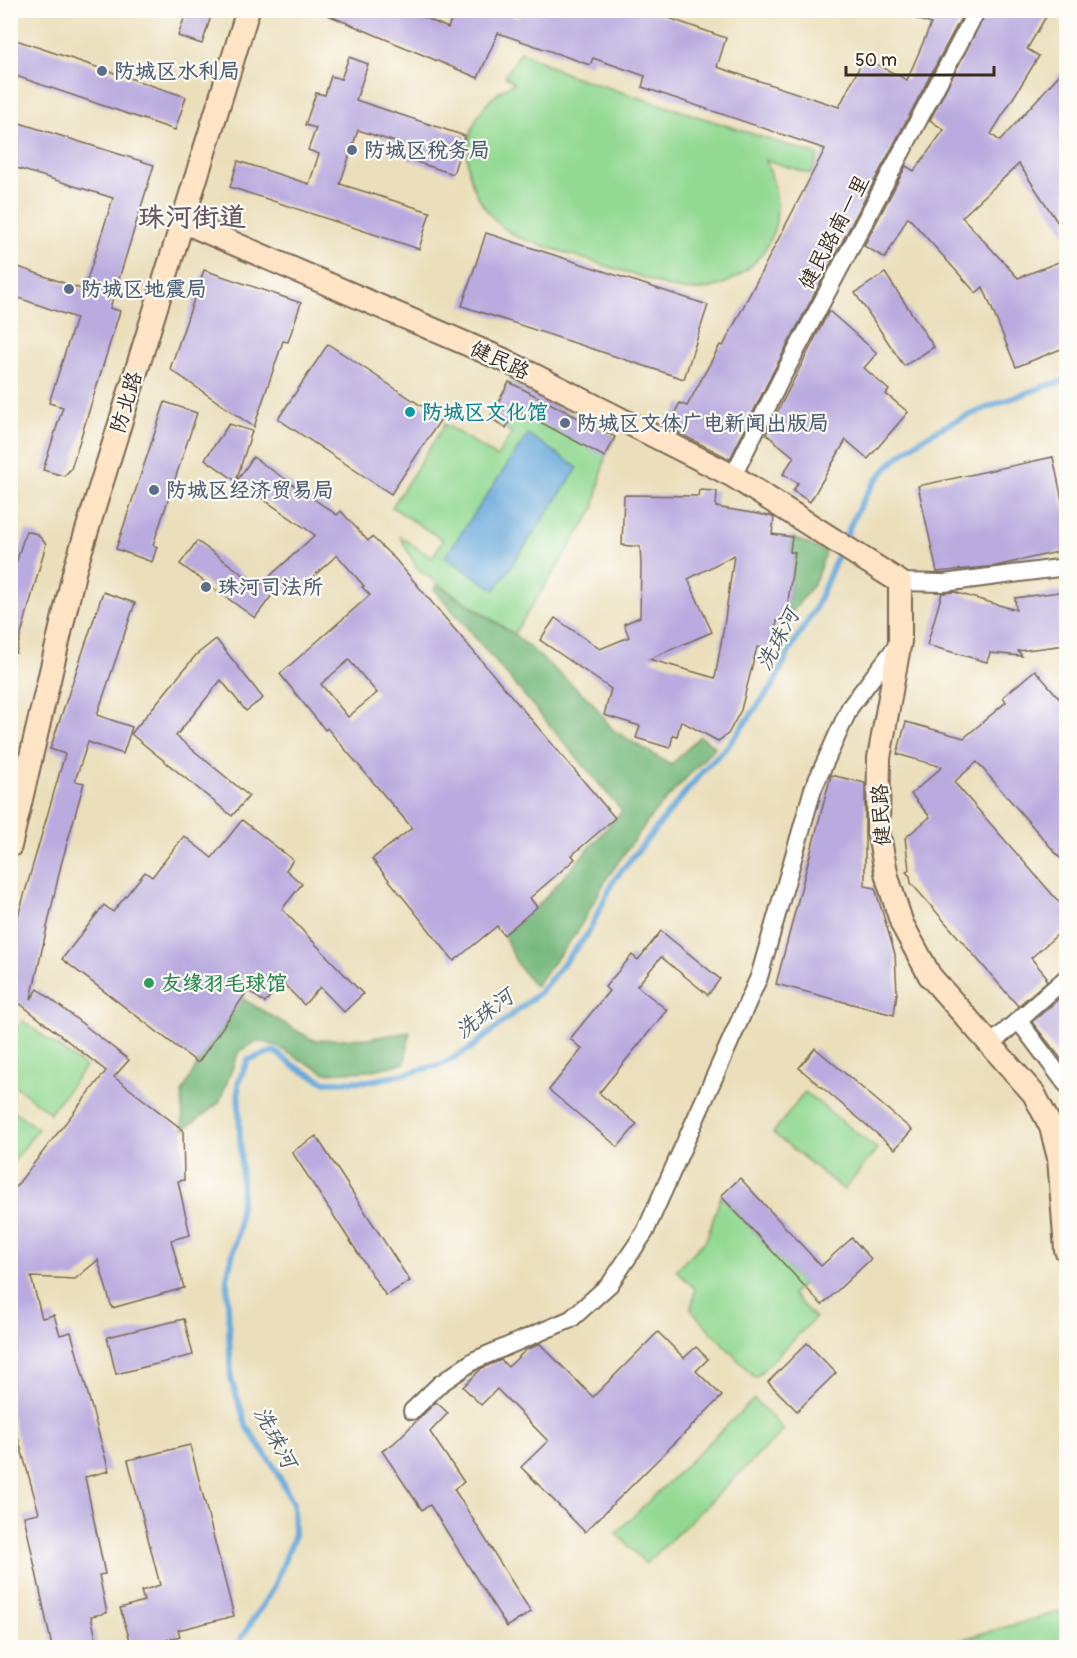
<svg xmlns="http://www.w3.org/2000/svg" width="1077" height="1658" font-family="Pangolin,'LXGW WenKai TC',sans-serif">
	<rect width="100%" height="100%" fill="#fdfcf7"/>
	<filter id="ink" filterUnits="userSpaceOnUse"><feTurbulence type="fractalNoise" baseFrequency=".0167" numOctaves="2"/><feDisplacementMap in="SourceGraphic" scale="12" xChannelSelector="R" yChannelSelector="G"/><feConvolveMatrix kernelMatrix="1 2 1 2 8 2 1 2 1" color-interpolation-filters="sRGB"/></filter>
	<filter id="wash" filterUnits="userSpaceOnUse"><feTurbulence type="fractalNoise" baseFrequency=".008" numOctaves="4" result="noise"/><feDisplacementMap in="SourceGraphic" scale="24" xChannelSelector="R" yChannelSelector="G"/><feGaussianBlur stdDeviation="1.35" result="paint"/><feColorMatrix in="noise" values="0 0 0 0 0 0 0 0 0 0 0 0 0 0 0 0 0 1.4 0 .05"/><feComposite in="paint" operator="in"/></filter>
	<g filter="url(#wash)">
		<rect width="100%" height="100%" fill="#ebdfbb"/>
		<g fill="#93d993" stroke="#678258" stroke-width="1.5">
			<path d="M521,52l48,23 249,80 -7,19 -45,-14c12,31 18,62 -3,92 -18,25 -47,41 -79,38 -16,-1 -33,-10 -48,-15 -40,-12 -79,-25 -119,-38 -61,-36 -70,-119 -3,-154l-9,-7z"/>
			<path d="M509,382l106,55 -10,20 -11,52 -80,125 -97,-65 -17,-33 32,22 11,-18 -51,-33 53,-83 52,33 15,-24 -22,-15z"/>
			<path d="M23,1021l62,46 -35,46 -39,-30v-46z"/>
			<path d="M805,1092l72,57 -33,41 -71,-57z"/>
			<path d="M10,1108l28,21 -27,36h-1z"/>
			<path d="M721,1196l82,88 -11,10 23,24 -60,60 -64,-68 4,-21 -19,-19 30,-30z"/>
			<path d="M754,1399l30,31 -138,134 -30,-31z"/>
			<path d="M1066,1610v37h-132z"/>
		</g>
		<g fill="#76b97d" stroke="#58724e" stroke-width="1.5">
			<path d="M792,537l34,15 -11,30 -30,40 10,-69 -5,-1z"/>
			<path d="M437,585l77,49 78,68 21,28 58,35 29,-29 15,11 -63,68 -45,63 -30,54 -42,54 -18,-22 -13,-29 33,-28 85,-96 -188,-222z"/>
			<path d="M241,998l72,42 59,-2 38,-6 -5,31 -36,8 -44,2 -51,-28 -16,-4 -19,10 -20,52 -36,27 -1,-37 16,-30z"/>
		</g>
		<path fill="#67a9db" stroke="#516a7c" stroke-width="1.5" d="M528,434l50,34 -83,122 -50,-33z"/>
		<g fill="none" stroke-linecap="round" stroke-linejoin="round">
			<g stroke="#67a9db" stroke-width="6">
				<path d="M844,541c33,-88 83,-111 166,-142 21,-7 35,-15 56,-18"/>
				<path d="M235,1648l39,-61 20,-50 -1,-34 -19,-36 -27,-40 -16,-48 -4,-101 11,-47 4,-40 -4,-108 10,-23 26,-9 23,17 28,14 45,-1 39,-8 34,-9 28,-16 68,-55 48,-58 27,-55 93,-114 20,-19 46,-62 19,-39 23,-37 25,-59"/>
			</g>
		</g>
		<g id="blocks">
			<g fill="#b9abdf" fill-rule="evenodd">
				<path d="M187,10h26l-11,34 -24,-8z"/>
				<path d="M316,10h91l41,18 7,-18h46l18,8 3,-8h124l80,28 -9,29 122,40 25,-49 43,22 24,-56 -31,-11v-3h65l-193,364 -42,85 -63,-32 13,-24 7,3 33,-61 3,1 102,-197 -183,-62 3,-11 -52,-18 -3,7 -92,-32 -20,45z"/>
				<path d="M987,10h63l-23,39 12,7 -48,78 9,7 66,-74v168l-47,-71 -57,53 56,61 48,-19v88l-50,20 -33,-80 -7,6 -68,-76 -23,41 -21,-12 42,-80 8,5 30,-41 -14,-10z"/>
				<path d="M10,38l176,59 -11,33 -165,-56z"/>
				<path d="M349,57l19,7 -12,36 109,36 -12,38 -46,-15 3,-12 -52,-17 -18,54 90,28 -11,37 -189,-62 8,-26 71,23 10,-30 -11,-4 8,-22 -11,-3 11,-32 9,2 6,-19 10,3z"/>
				<path d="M10,120l144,45 -44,143 10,3 -49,158 -7,7 -21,-6 20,-63 -14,-4 27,-85 -66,-23v-31l74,26 29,-92 -103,-32z"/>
				<path d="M486,233l222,72 -24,74 -222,-73z"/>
				<path d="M204,270l97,33 -13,39 -5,-1 -29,86 -84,-58z"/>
				<path d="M885,273l49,74 -30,19 -49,-73z"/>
				<path d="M829,311l48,42 -13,15 25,22 -3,4 22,18 -40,47 -22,-19 -36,62 -17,-11 5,-8 -15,-9 11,-17 -28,-23z"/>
				<path d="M328,344l113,75 -50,75 -113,-75z"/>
				<path d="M509,382l106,55 -10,20 -89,-48 -10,19 -16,-10z"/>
				<path d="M165,402l32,11 -44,132 4,2 -5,15 -36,-13z"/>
				<path d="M229,424l23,7 -16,50 -31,-22z"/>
				<path d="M253,457l84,58 4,-4 27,30 4,-4 23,22 220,259 -43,37 3,4 -45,39 7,9 -33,28 -7,-9 -43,35 -82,-102 40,-31 -85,-100 -2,2 -45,-56 90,-79 -8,-8 2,-1 -27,-31 -44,40 -12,-12 -26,35 -75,-54 17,-23 62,45 56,-51 -78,-54zM349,660l28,33 -29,24 -27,-33z"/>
				<path d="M1053,457l13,62v31l-70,16 -59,6 -19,-86z"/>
				<path d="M699,490l18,1 -1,16 54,9 4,2 -2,16 20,3 -2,15h5l-10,70 -8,-1 -4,28 -16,-2 -16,63 -13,24 -10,7 -37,-20 -4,15 -4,-1 -3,13 -34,-10 4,-12 -36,-11 7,-26 -71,-49 15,-22 45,31 29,-12 -5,-13 16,-7 1,-53 -1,-17 -18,-2 2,-50 74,1zM734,555l-10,71 -9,52 -66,-19 63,-27 -24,-53z"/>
				<path d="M26,531l11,3 9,10 -30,109h-6v-88l5,1z"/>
				<path d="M1066,591v54l-48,6 4,5 -32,-3 -3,9 -60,-17 15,-52 12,-1 62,18 -1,-12z"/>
				<path d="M103,592l32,11 -38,112 35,12 -9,27 -35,-12 -13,39 9,2 -23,82 -30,134 7,-10 91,71 -15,17 69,53 1,50 -6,1 12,54 -19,5 13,48 -72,20 -14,-48 -23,19 -44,-2 11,41 12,-3 6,20 11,-3 38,139 -24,6 20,97 -6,1 8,38 -16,3 7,31h-46l-28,-131 15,-3 -29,-104v-215l96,-123 -96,-75v-52l55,-190 -15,-5z"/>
				<path d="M216,639l47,59 -17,13 -25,-31 -45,56 73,60 -17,20 -101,-82 65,-79z"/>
				<path d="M1035,670l31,36v159l-89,-103 -23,20 112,128v17l-35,31 16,19 -2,1 2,3 -29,25 -107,-123 -1,-7 -4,-4 3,-3 -4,-31 25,-21 -19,-23 31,-27 -45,-13 9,-32 58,16 42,-36 -3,-5z"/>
				<path d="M831,775l34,8v103l10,2 20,66 2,39 -3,22 -118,-31z"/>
				<path d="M242,820l51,40 -7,10 16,14 -20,25 81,85 -19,18 -24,-25 -16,18 -23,-24 -16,22 -17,-13 -50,73 -136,-104 42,-54 9,7 32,-40 7,5 32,-41 28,22z"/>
				<path d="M661,931l59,48 -12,16 -47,-38 -24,29 30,24 -68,83 38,31 -19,23 -69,-57 33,-41 -12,-10 39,-48 -4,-4 27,-32 6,5z"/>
				<path d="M1061,997l5,6v62l-34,-43z"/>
				<path d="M815,1048l97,82 -17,19 -96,-81z"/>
				<path d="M316,1136l94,145 -24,15 -94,-144z"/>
				<path d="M740,1178l81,88 31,-28 19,21 -49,46 -101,-109z"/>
				<path d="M184,1319l9,36 -77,19 -9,-37z"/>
				<path d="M658,1332l26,26 12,-11 12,12 -12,12 26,25 -137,136 -64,-65 27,-26 -51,-52 -16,16 -18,-18 19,-19 19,-8 7,7 18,-17 14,-6 53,53z"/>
				<path d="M807,1343l29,30 -39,38 -29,-29z"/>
				<path d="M436,1402l12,11 -18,19 34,50 -10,7 77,123 -24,15 -77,-122 -8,5 -40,-59 11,-7z"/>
				<path d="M190,1445l44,171 -56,14 2,6 -38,11h-10l-12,-39 24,-7 -3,-10 19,-6 -32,-125z"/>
			</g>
		</g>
	</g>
	<g filter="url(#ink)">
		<use href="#blocks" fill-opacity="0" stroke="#796955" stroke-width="1.5"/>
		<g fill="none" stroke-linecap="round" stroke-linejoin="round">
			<defs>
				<g id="street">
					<path d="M733,476l48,-97 196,-369"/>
					<path d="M900,582l44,1 122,-16"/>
					<path d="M1018,1020l48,64"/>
					<path d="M991,1044l75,-66"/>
					<path d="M412,1411l28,-27 35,-24 96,-41 39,-35 35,-52 114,-255 54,-188 37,-82 48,-63"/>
				</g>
				<g id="secondary">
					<path d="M184,222l320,138 229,116 167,106v59l-21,117 -1,72 9,47 15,47 28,52 104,118 17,33 8,31 7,92"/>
					<path d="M10,846l65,-277 173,-559"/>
				</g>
			</defs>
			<use href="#street" stroke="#796955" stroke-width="20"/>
			<use href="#secondary" stroke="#796955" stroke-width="26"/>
			<use href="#street" stroke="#fff" stroke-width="16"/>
			<use href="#secondary" stroke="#ffe4c6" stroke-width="22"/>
		</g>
	</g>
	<g fill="#5c6f8a" stroke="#fdfcf7" stroke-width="2">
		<circle cx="102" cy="71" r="6"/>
		<circle cx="352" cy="150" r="6"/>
		<circle cx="69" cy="289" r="6"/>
		<circle cx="565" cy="423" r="6"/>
		<circle cx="154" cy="490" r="6"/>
		<circle cx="206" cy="587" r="6"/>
	</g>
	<circle fill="#0f9aa8" stroke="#fdfcf7" stroke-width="2" cx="410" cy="412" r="6"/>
	<circle fill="#2e9e5b" stroke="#fdfcf7" stroke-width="2" cx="149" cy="983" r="6"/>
	<g text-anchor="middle" stroke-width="4.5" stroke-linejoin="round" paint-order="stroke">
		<g font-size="21" font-weight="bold" fill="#4e5e75" stroke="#fdfcf7" text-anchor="start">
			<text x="114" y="78">防城区水利局</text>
			<text x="364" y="157">防城区税务局</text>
			<text x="81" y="296">防城区地震局</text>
			<text x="577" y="430">防城区文体广电新闻出版局</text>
			<text x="166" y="497">防城区经济贸易局</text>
			<text x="218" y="594">珠河司法所</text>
		</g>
		<g font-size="21" fill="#3b2a1e" stroke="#fdfcf7">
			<text transform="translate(834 232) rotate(-62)" y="7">健民路南一里</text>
			<text transform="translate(500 360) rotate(25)" y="7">健民路</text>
			<text transform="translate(126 402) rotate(-73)" y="7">防北路</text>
			<text transform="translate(881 815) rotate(-93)" y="7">健民路</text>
		</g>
		<g font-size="21" font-weight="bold" fill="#0d838f" stroke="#fdfcf7" text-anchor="start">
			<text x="422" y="419">防城区文化馆</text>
		</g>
		<g font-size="21" font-weight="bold" fill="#27864d" stroke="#fdfcf7" text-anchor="start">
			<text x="161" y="990">友缘羽毛球馆</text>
		</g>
		<g font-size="22" font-style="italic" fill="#4d5d6a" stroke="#fdfcf7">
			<text transform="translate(777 639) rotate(-62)" y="8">洗珠河</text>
			<text transform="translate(484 1013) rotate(-37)" y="8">洗珠河</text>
			<text transform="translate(276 1437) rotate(62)" y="8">洗珠河</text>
		</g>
		<g font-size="27" font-weight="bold" fill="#675762" stroke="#fdfcf7">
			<text x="192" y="226">珠河街道</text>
		</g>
	</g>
	<rect width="1077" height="1658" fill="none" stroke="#fdfcf7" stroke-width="36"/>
	<path d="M846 66v9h148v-9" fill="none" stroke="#3b2a1e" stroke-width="3"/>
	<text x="855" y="66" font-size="18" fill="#3b2a1e" stroke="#fdfcf7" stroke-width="4.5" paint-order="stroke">50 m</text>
</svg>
